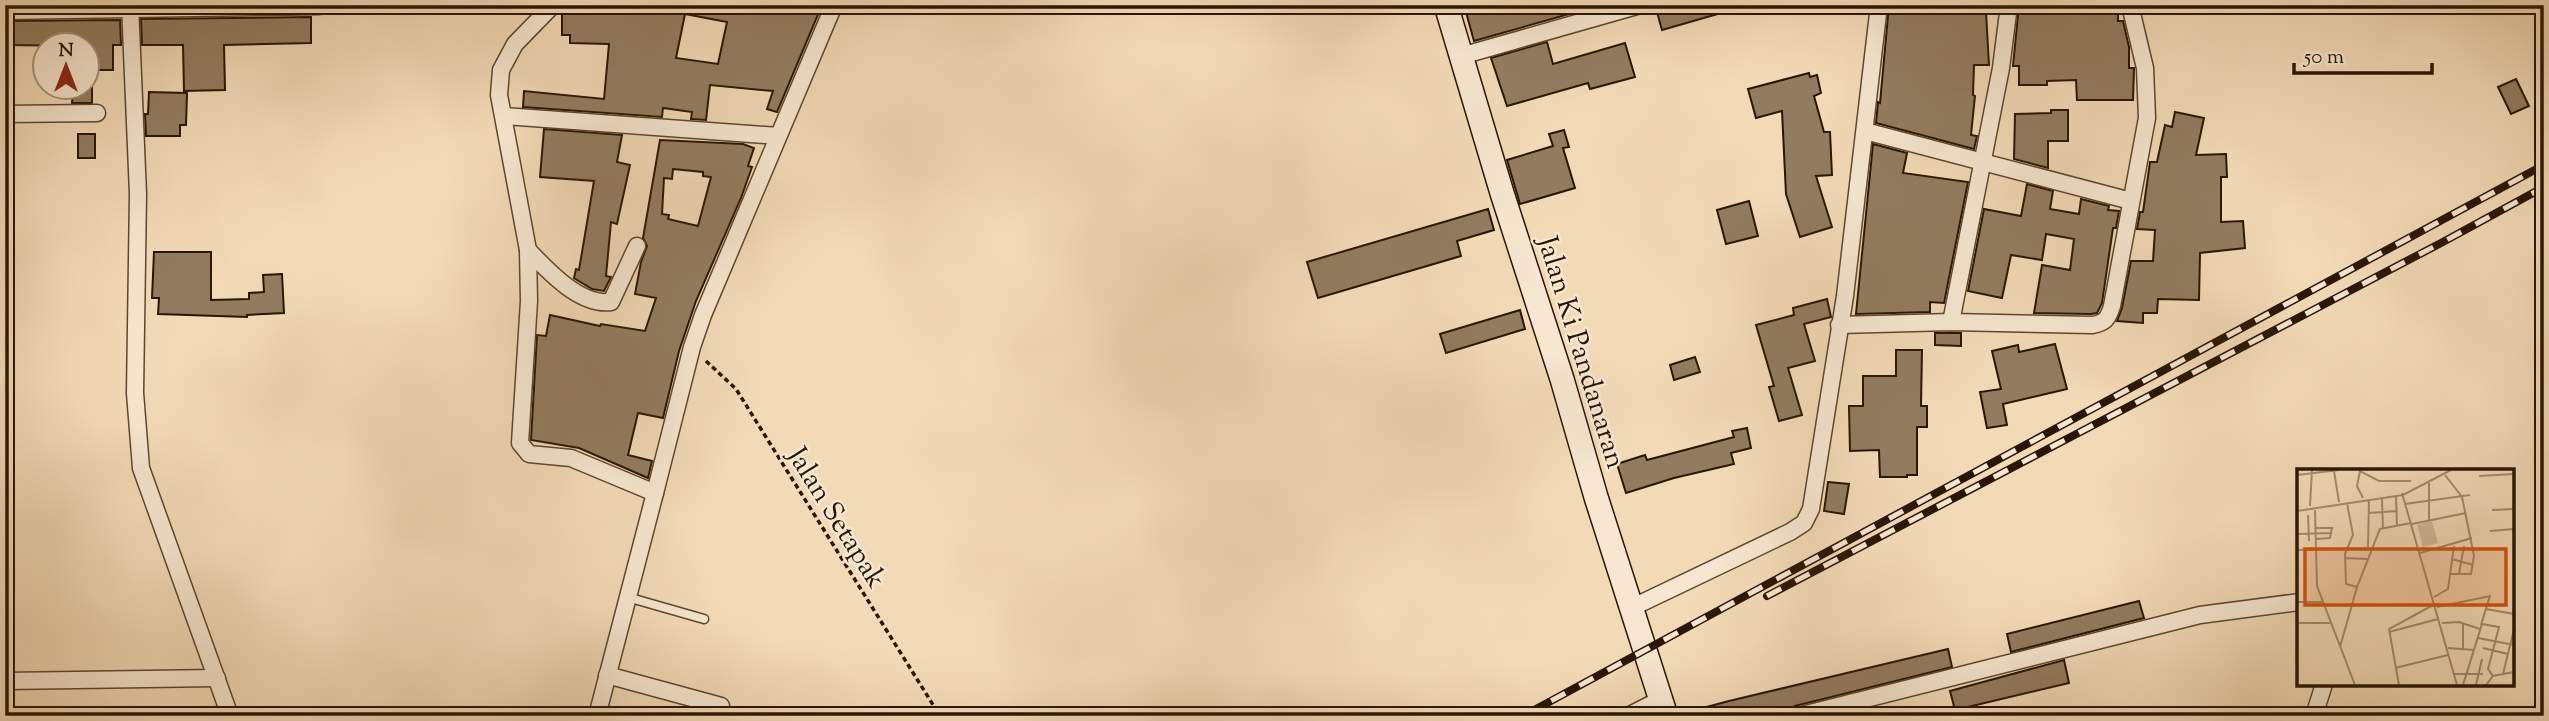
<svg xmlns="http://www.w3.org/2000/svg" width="2549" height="721" font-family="'Sorts Mill Goudy',serif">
	<rect width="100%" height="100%" fill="#f3dab7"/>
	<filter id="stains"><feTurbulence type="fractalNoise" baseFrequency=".00286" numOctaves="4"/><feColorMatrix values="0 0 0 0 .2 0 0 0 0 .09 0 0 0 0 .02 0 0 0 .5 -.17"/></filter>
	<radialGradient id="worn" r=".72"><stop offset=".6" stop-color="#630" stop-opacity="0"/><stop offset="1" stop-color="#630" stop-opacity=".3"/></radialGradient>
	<g fill="#927c60" stroke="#291601" stroke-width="2" fill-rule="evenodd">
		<path d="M593,5h229l-45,107 -10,-3 6,-18 -63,-6 -4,35 -15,-1 1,-7 -29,-4 -1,9 -139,-10 1,-16 80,8 5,-55 -39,-1v-8h-8v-25l30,1zM685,14l42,8 -9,42 -42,-6z"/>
		<path d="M1464,5h137l-127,36z"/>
		<path d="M1655,5h79l1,4 -73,21z"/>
		<path d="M1889,5h56v9l41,-2 3,53h-15l-1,30 2,1 -4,39 6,1 -3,13 -98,-26 2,-21 2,1z"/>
		<path d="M2019,5h99v16h5l6,26v21h5l-1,32h-56l-1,-20 -29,1v4h-28v-19h-6z"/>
		<path d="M311,17v26l-87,2 1,45 -41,1 -1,-46h-41l-1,-26z"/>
		<path d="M120,20l1,25h-8v25h-25v-24l-83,-1v-24z"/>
		<path d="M1547,42l6,22 72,-21 10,34 -45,12 -2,-6 -81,23 -16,-48z"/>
		<path d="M1809,73l1,4 7,-2 4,18 -7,3 10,36h6l2,43 -16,1 16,51 -32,10 -14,-43 -4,-83 -26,7 -8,-29z"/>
		<path d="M2516,79l13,27 -18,8 -13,-27z"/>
		<path d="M73,88h19v15h-20z"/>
		<path d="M149,92l38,1 -1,32h-6v11h-34l-1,-22h3z"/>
		<path d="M2051,110h17v31h-20v27l-34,-9 1,-45 36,-1z"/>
		<path d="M2175,112l29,6 -8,37 30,-1 1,23h-6v45l22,-1 2,27 -45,5 -1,47 -41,-1 -1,14h-14v10l-26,-2 5,-13 9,-47h22l2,-31 -18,-1 3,-17h3l7,-50h7l8,-37 7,2z"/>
		<path d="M544,129l78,6 -5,27 13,3 -13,59 -6,-2 -5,54 5,1 -7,14 -12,-2 -18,-11 2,-9 3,1 15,-89 -54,-4z"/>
		<path d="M1564,130l5,17 -6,1 12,40 -55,16 -13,-44 46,-14 -4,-12z"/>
		<rect x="78" y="134" width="17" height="24"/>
		<path d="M660,140l83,4 11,4 -6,18 4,1 -11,31 -45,103 -17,50 -16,67 -25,-5 -10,42 24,6 -4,17 -69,-30 -48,-8 6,-105 9,1 4,-21 50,11 1,-2 44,7 11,-33 -21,-4 6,-32 6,-16 -4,-8zM673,169l30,3v4l8,1 -13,49 -30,-7 1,-4 -7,-1 2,-36 8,1z"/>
		<path d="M1873,144l34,9 -4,20 65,9 -24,121 -14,-1v10l-74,2z"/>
		<path d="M2027,184l26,7 -3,18 29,5 2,-15 28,7 -1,4 11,1 -3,17h-3l-11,75 -5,10 -6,1 -57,-1 8,-48 28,5 4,-31 -28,-5 -4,26 -31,-5 -9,43 -34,-7 16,-82 37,7z"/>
		<path d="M1749,201l9,35 -32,8 -9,-34z"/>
		<path d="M1488,209l6,21 -37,11 4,15 -143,42 -11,-36z"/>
		<path d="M154,252h57v48l38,-1v-6l15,-1 -1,-17 19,-1 2,39 -37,2v2l-89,-3 1,-16h-7z"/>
		<path d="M1827,299l4,18 -27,7 11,37 -27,7 14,47 -23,6 -10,-34 5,-1 -18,-61 38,-10 -1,-7z"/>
		<path d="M1520,310l5,19 -79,24 -6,-19z"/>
		<path d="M1935,333h26v13l-26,-1z"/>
		<path d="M2055,344l12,45 -64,15 4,21 -20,3 -7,-36 21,-3 -9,-38 26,-6 1,7z"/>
		<path d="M1896,350h26l-1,56h6v21h-10v48h-10v2h-27l-1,-27 -29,1 -1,-45h14v-30h33z"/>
		<path d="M1695,357l5,15 -26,8 -4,-15z"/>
		<path d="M1747,428l4,20 -20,5 3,11 -60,14 -48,15 -9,-29 28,-9 2,5 87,-23 -2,-6z"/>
		<path d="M1828,482l21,2 -5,30 -20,-3z"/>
		<path d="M2139,601l5,17 -133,34 -4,-18z"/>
		<path d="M1948,649l4,18 -157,39 -5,3 -2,7h-93v-6l34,-9z"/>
		<path d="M2064,660l5,23 -114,27 -5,-19z"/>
	</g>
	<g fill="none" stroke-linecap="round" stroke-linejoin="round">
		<defs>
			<path id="service" d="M627,597l77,22"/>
			<g id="minor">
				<path d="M130,5l8,189 -3,199 6,75 89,248"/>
				<path d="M553,5l-38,39 -14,26 -2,25 29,155 1,51 -9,142 9,11 42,4 84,35 37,-146 11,-32 131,-310"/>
				<path d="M5,11l314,-5"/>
				<path d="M1461,56l179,-51"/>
				<path d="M5,114l92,-1"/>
				<path d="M504,116l274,20"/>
				<path d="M1865,131l266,70"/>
				<path d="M528,250c20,21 52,56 83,52l26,-56"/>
				<path d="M1951,322l50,-254 8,-63"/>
				<path d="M1839,325l112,-3 141,3c13,-2 16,-6 20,-19l35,-188 -2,-50 -15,-63"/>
				<path d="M1631,608l159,-76 14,-9 7,-14 34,-213 34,-291"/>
				<path d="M607,675l114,31"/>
				<path d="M5,681l212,-3"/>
				<path d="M597,716l58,-223"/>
				<path d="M1628,716l33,-17"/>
				<path d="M1798,716l402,-101 99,-13"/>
				<path d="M2314,716l10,-32"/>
			</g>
			<path id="secondary" d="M1446,5l56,188 60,186 34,118 70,219"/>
		</defs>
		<use href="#service" stroke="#5c472e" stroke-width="11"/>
		<use href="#minor" stroke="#5c472e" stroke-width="19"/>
		<use href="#secondary" stroke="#291601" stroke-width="26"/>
		<path stroke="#291601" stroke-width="3.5" stroke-dasharray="5 3.5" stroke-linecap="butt" d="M706,361l30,28 204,327"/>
		<use href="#service" stroke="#f7e7d0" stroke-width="8"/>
		<use href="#minor" stroke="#f7e7d0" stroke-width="16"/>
		<use href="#secondary" stroke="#f7e7d0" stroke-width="23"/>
		<defs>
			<g id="rail">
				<path d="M1767,596l674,-353 103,-56"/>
				<path d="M1523,716l1021,-551"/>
			</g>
		</defs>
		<use href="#rail" stroke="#291601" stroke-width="8"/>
		<use href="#rail" stroke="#f7e7d0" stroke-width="5" stroke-dasharray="16" stroke-linecap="butt"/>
	</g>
	<g text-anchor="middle" stroke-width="5" stroke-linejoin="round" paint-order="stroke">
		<g font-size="28" fill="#291601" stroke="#f7e7d0">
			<text transform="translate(1583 352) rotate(73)" y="10">Jalan Ki Pandanaran</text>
			<text transform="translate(838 517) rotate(58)" y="10">Jalan Setapak</text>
		</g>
	</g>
	<g transform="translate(2297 469)">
		<rect width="217" height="217" fill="#f3dab7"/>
		<path d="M135,52l6,22 -15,4 -6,-22z" fill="#d1b998"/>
		<path fill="none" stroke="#a28c6e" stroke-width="2" d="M37,2l5,31M0,6l42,-5M148,6l17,22 12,59 -3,18h-21M182,7l35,-2M132,14v38M105,24l55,192M99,27l1,30M66,29l-6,-12 3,-15 19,10h32M85,30l1,30M50,34l6,32 -8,19 1,30 11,3 23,-58 31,-6M108,35l65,-9M13,37l2,-36M18,41l2,76 38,99M195,41l22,-1M0,42l106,-16 48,-25M72,44l28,-2M11,46l1,26M115,55l54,-11M18,59h17l-2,10 -14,1M193,62l24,-2M0,65l34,-1M71,78l1,-47M0,81l34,-1M123,84l52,-15M48,89l22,1M155,90l21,6M162,105l5,-28M137,128l14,-8 6,-43M0,133h26M140,138l53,-11 -9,29M189,140l28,5M0,154h33M145,154l17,-1 21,7M92,163l49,-13M181,169l36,7M43,178l17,-60M151,179l26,2M186,179l25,6M166,180v-26M98,199l53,-13M157,205h29M206,205l11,-45M102,216l-10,-56 46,-25M166,216l19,-61 17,3 -11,42 5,7M179,216l6,-26M189,216l7,-9 21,-4"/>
		<path fill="#d5520b" fill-opacity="0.15" stroke="#d5520b" stroke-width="3.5" d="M8,80h201v56h-201z"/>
		<rect width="217" height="217" fill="none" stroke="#291601" stroke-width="3.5"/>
	</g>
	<rect width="2549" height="721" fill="none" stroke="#f3dab7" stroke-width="28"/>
	<rect x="7" y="7" width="2535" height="707" fill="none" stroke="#291601" stroke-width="3.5"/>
	<rect x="14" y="14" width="2521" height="693" fill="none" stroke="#291601" stroke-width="2"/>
	<g transform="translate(66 66)"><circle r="33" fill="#f7e7d0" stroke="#a5937d" stroke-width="2"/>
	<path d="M0-5L12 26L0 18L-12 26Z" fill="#8f2418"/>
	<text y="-10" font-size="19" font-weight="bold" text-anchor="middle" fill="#291601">N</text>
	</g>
	<path d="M2294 63v10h138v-10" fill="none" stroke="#291601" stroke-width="3.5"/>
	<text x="2304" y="63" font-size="21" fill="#291601" stroke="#f7e7d0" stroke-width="5" paint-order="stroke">50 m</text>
	<rect width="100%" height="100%" filter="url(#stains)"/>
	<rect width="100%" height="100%" fill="url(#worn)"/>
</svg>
